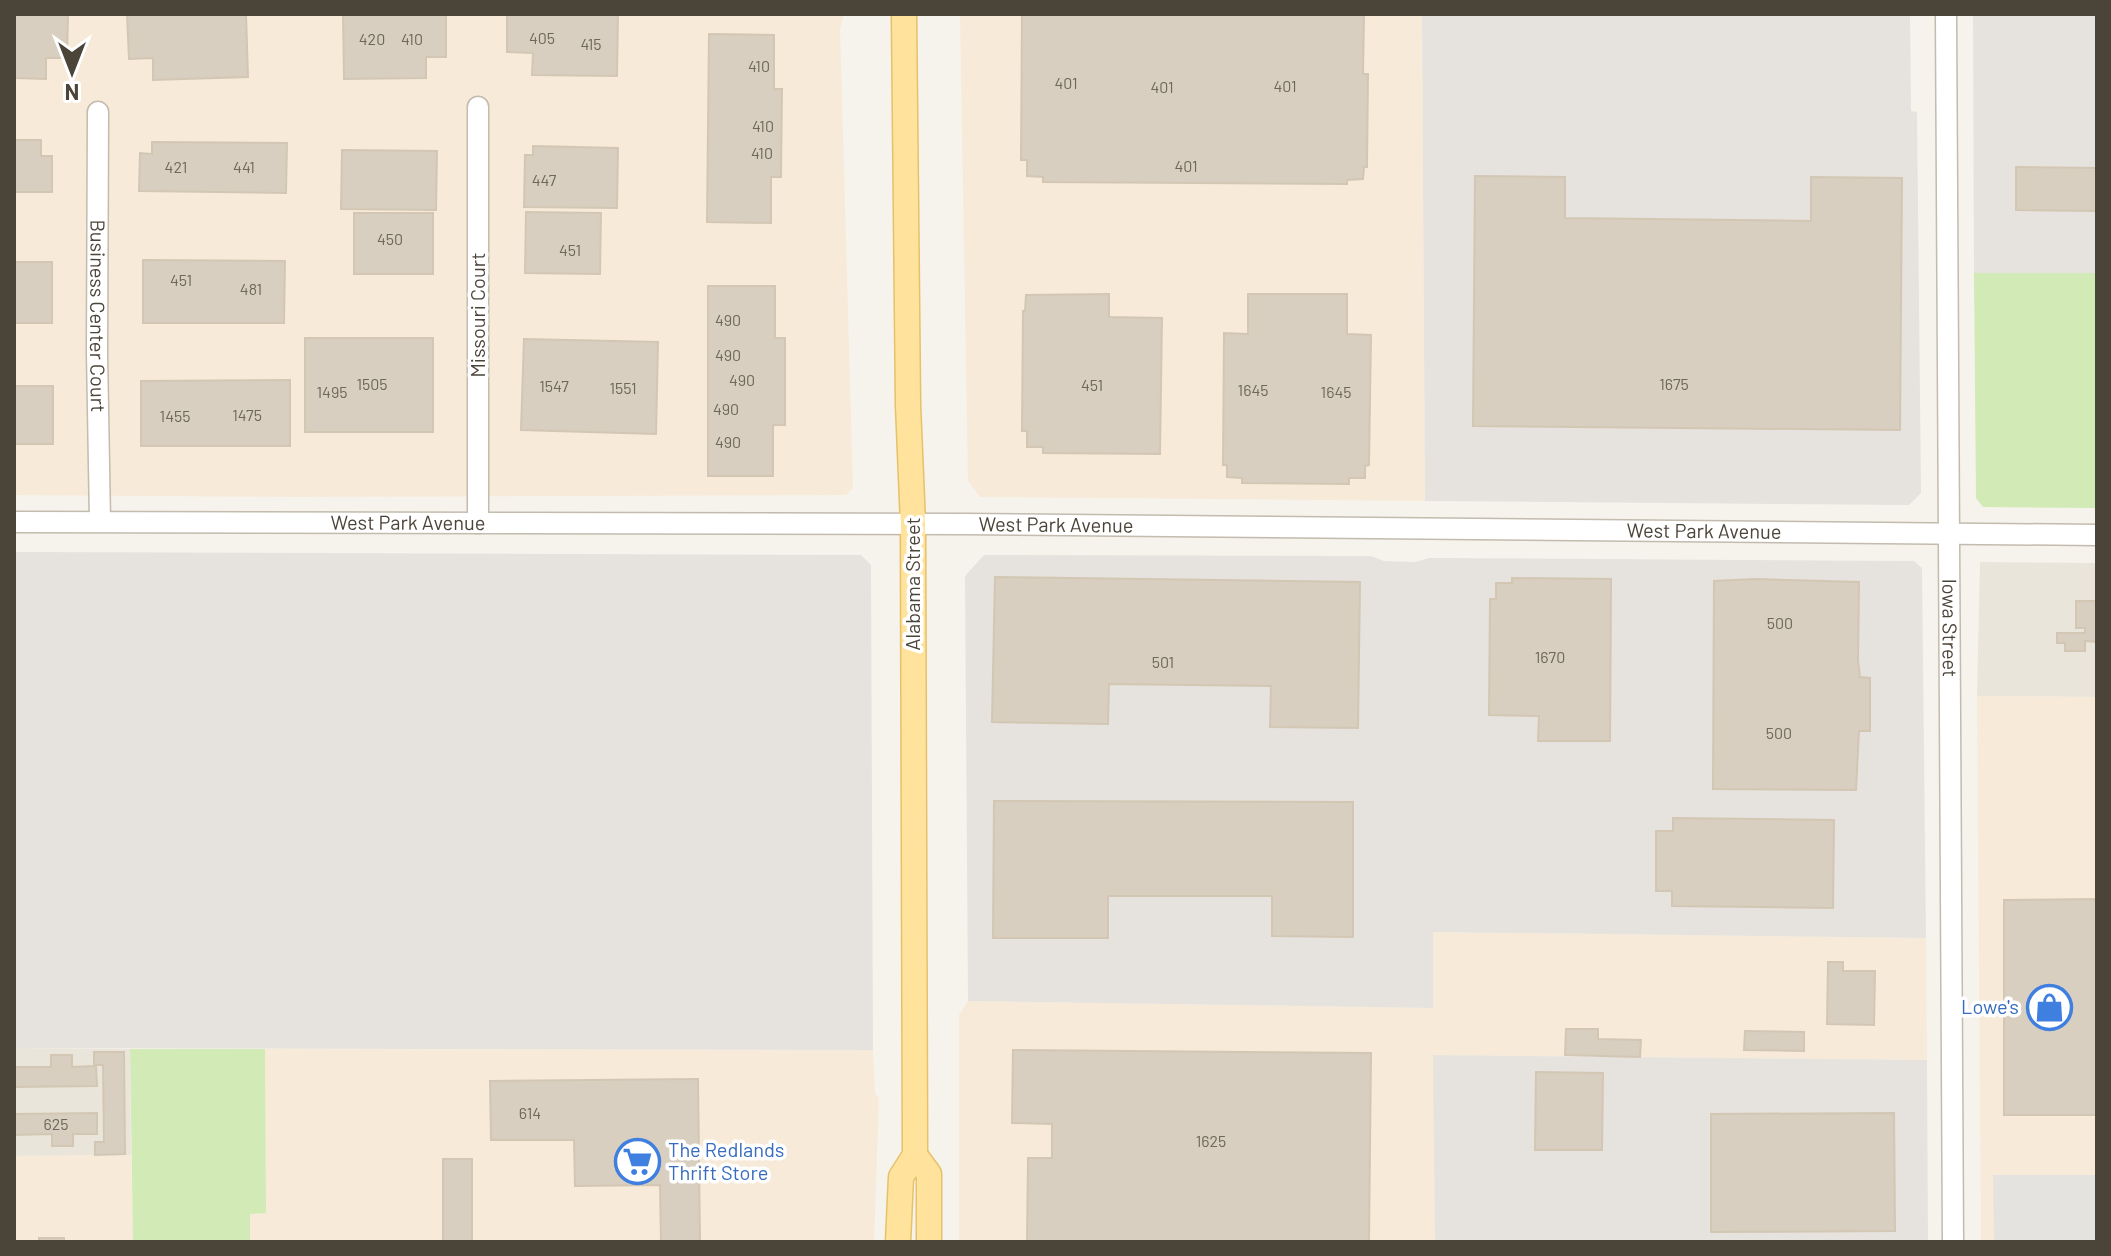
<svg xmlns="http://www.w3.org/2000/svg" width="2111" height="1256" font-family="Barlow,sans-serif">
	<rect width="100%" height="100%" fill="#f6f3ec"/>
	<g fill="#eae5da">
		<path d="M1980,562l117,1v134l-120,-1z"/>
		<path d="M14,1048l116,1 1,106 -117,1z"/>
	</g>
	<g fill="#f7ead8">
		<path d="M14,14h830l-4,15 13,459 -7,7 -549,2 -283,-2z"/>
		<path d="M960,14h462l3,487 -445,-4 -12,-16z"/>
		<path d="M1977,696l120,1v545h-116z"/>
		<path d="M1432,932l494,6 1,122 -493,-5 1,187h-476v-227l9,-14 465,7z"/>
		<path d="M265,1049l608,1 2,44 4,4 -5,144h-624v-28l16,-1z"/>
		<path d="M131,1155l2,87h-119v-86z"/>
	</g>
	<g fill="#e6e2dd">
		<path d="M1422,14h488l1,97 6,1 4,381 -12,12 -484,-4z"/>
		<path d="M1973,14h124v259h-123z"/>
		<path d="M14,552l847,3 10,10 2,485 -859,-2z"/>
		<path d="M984,555l387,1 13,5 31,1 14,-4 485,3 8,7 4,370 -493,-6v76l-465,-7 -3,-425z"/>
		<path d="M1433,1055l494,5 1,182h-493z"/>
	</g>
	<g fill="#d2eab5">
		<path d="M1974,273h123v235l-114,-1 -7,-9z"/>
		<path d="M130,1049h135l1,164 -16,1v28h-117z"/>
	</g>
	<path fill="#e5e3e0" d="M1993,1175h104v67h-103z"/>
	<g fill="#d8cfc1" stroke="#d3c7b4" stroke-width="2">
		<path d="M14,14h54l-1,44h-21v21l-32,-1z"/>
		<path d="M127,14h119l2,63 -95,3v-22l-24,1z"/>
		<path d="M343,14h103v43h-20v21l-82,1z"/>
		<path d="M507,14h111l-1,62 -85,-1 1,-22 -26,-1z"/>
		<path d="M1022,14h342l-1,60h5l-1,93h-3l-1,12 -16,1v4l-304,-2v-5l-16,-1v-16h-6z"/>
		<path d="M709,34l65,1v54h8l-1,88h-10v46l-64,-1z"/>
		<path d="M14,140h27v16h11v36h-38z"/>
		<path d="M152,142l135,1 -1,50 -147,-2 1,-38 12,1z"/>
		<path d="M533,146l85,2 -1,60 -93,-1 1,-52h8z"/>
		<path d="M342,150l95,1 -1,59 -95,-1z"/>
		<path d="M2016,167l81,1v43l-81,-1z"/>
		<path d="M1475,176l90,1v41l246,3v-44l91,1 -2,252 -427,-4z"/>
		<path d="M526,212l75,1 -1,61 -75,-1z"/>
		<rect x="354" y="213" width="79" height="61"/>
		<path d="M143,260l142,1 -1,62h-141z"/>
		<rect x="14" y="262" width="38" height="61"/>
		<path d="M708,286h67v52h10v87h-12v51h-65z"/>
		<path d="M1109,294v23l53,1 -2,136 -117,-1v-6h-16v-16h-5l1,-120h2l1,-16z"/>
		<path d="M1248,294h99v40l24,1 -2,130 -4,1v12h-16v6l-107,-1v-5l-15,-1v-12h-4l1,-132 24,1z"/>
		<rect x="305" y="338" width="128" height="94"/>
		<path d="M524,339l134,3 -2,92 -135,-4z"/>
		<path d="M290,380v66h-149v-65z"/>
		<rect x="14" y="386" width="39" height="58"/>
		<path d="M995,577l365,5 -2,146 -88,-1 1,-41 -162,-2 -1,40 -116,-2z"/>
		<path d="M1512,578l99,1 -1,162h-72l1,-25 -50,-1 1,-116h6v-16h16z"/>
		<path d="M1755,579l104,3 -1,78 2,17 10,1v53h-11l-3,59 -143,-1 1,-208z"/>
		<path d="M2076,601h21v41l-12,-1v10h-20v-8h-8v-10h28v-5h-9z"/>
		<path d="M994,801l359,1v135l-81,-1v-40h-164v42h-115z"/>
		<path d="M1673,818l161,2 -1,88 -161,-2v-15h-16v-60h17z"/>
		<path d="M2097,899v216h-93v-215z"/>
		<path d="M1828,962h15v9h32l-1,54 -47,-1z"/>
		<path d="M1566,1029h32v10l43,1 -1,17 -75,-2z"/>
		<path d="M1745,1031l59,1v19l-60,-1z"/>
		<path d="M1013,1050l358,3 -2,189h-342l1,-84h24v-34l-40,-1z"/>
		<path d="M94,1052h30l1,102 -30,1v-13h9l-1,-77h-9z"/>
		<path d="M51,1055h21v12l24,-1 1,20 -83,1v-20h37z"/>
		<path d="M1536,1072l67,1 -1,77h-67z"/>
		<path d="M698,1079l2,163h-39l-1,-57 -85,1 -1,-46h-83l-1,-59z"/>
		<path d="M97,1113v21h-24v12h-21v-12l-38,1v-21z"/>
		<path d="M1894,1113l1,118 -184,1v-118z"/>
		<rect x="443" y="1159" width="29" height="83"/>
		<rect x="39" y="1238" width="25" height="4"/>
	</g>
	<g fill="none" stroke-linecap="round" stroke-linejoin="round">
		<defs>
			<g id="minor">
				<path id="s1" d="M1946,14l7,1228"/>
				<path d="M478,107v416"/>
				<path id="s2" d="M98,112l-1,241 3,168"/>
				<path id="s3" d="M14,522l950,2 1133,11"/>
			</g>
			<g id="major">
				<path d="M915,1155l14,19v68"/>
				<path d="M898,1242l3,-65 14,-22 -2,-631 -5,-119 -4,-391"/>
			</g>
		</defs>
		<use href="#minor" stroke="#c2bbae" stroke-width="23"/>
		<use href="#major" stroke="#e6c16a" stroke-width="27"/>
		<use href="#minor" stroke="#fff" stroke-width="20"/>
		<use href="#major" stroke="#ffe39c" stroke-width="24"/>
	</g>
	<defs>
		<symbol id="shop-ring" viewBox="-11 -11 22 22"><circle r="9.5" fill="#fff" stroke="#3f7fe0" stroke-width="1.5"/><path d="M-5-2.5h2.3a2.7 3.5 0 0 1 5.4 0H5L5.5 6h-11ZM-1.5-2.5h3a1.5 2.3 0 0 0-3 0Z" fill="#3f7fe0"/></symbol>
		<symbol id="supermarket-ring" viewBox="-11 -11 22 22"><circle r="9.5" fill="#fff" stroke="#3f7fe0" stroke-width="1.5"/><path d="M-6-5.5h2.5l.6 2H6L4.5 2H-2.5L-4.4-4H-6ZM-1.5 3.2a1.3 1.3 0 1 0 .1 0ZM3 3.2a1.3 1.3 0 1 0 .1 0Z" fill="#3f7fe0"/></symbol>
	</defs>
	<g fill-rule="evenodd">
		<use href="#shop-ring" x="2024" y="982" width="51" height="51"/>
		<use href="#supermarket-ring" x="612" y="1136" width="51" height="51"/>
	</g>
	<g text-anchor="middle" stroke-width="7" stroke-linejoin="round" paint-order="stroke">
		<g font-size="16" fill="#6e675b">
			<text x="542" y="44">405</text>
			<text x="372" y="45">420</text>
			<text x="412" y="45">410</text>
			<text x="591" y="50">415</text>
			<text x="759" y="72">410</text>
			<text x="1066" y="89">401</text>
			<text x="1285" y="92">401</text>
			<text x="1162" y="93">401</text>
			<text x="763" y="132">410</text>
			<text x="762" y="159">410</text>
			<text x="1186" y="172">401</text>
			<text x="176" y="173">421</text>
			<text x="244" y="173">441</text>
			<text x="544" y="186">447</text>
			<text x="390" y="245">450</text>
			<text x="570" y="256">451</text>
			<text x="181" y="286">451</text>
			<text x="251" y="295">481</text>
			<text x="728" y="326">490</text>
			<text x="728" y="361">490</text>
			<text x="742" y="386">490</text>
			<text x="372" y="390">1505</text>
			<text x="1674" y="390">1675</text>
			<text x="1092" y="391">451</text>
			<text x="554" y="392">1547</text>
			<text x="623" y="394">1551</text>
			<text x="1253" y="396">1645</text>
			<text x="332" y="398">1495</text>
			<text x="1336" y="398">1645</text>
			<text x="726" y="415">490</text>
			<text x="247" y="421">1475</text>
			<text x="175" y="422">1455</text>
			<text x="728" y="448">490</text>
			<text x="1780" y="629">500</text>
			<text x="1550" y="663">1670</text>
			<text x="1163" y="668">501</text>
			<text x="1779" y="739">500</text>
			<text x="530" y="1119">614</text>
			<text x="56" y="1130">625</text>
			<text x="1211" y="1147">1625</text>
		</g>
		<g font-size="20" fill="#4b4439" stroke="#fff">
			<text transform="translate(478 315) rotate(-90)" y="7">Missouri Court</text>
			<text dy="7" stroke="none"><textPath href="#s2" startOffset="204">Business Center Court</textPath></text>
			<text dy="7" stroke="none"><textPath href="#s3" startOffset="394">West Park Avenue</textPath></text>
			<text dy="7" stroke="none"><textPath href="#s3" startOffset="1042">West Park Avenue</textPath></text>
			<text dy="7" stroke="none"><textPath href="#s3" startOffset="1690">West Park Avenue</textPath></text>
			<text transform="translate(913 584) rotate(-90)" y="7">Alabama Street</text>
			<text dy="7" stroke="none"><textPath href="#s1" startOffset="614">Iowa Street</textPath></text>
		</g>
		<g font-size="20" fill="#366cbe" stroke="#fff" text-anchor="end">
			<text x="2019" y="1014">Lowe's</text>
			<text x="668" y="1157" text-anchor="start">The Redlands<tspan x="668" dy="23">Thrift Store</tspan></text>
		</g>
	</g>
	<rect width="2111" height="1256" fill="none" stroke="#4b4439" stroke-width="32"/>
	<g transform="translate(72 72) rotate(180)" stroke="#ffffff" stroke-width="6" paint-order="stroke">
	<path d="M0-6L14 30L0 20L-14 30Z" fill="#4b4439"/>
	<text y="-12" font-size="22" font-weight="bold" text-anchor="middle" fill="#4b4439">N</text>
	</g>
</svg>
